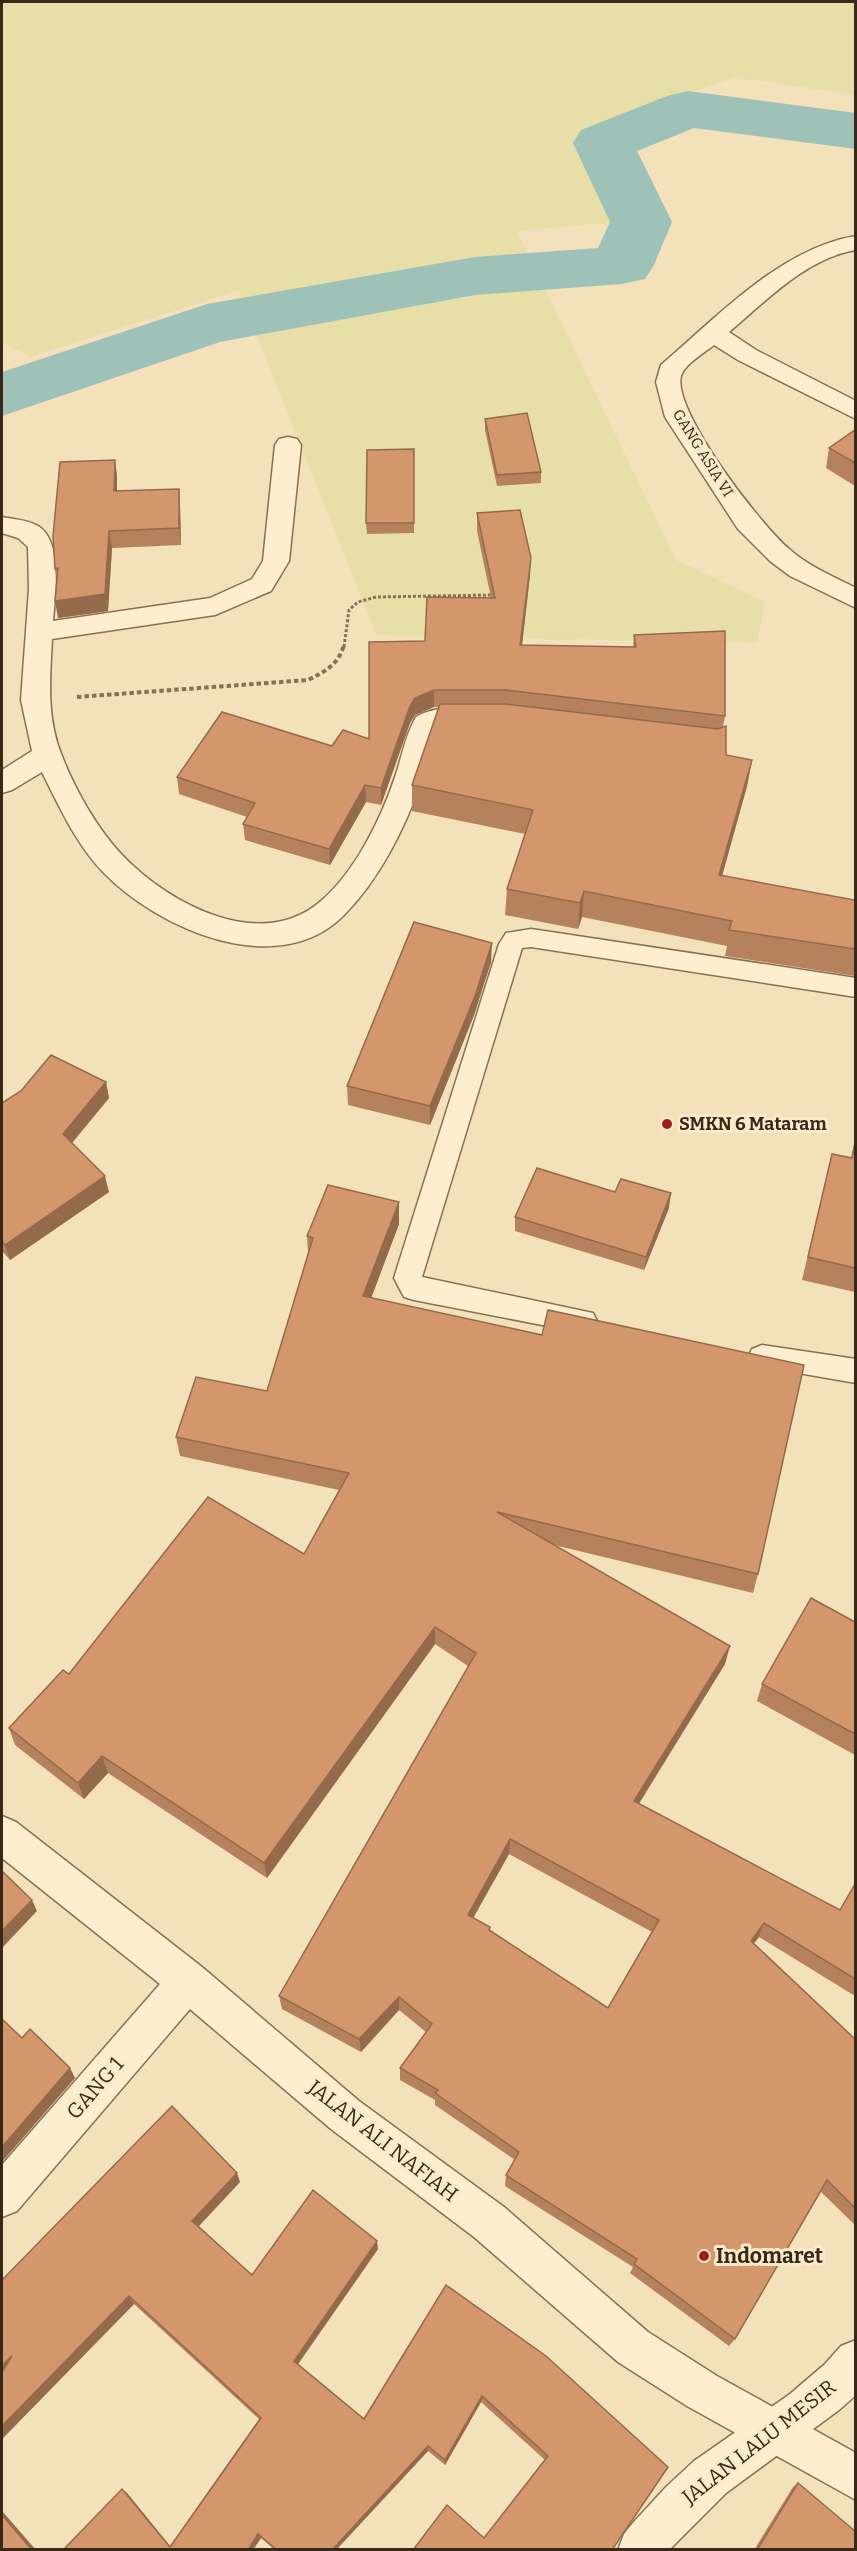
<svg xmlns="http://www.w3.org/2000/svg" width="857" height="2551" font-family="Bitter,serif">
	<rect width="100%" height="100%" fill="#f2e1ba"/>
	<path fill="#e8dea7" d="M2,2h853v93l-120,-18 -128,46 34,98 -124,10 159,329 89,42 -8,41 -381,-8 -137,-345 -208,67 -29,-15z"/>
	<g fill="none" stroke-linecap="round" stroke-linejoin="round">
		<path fill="#9fc2b8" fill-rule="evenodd" d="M688,91l168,22v36l-162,-21 -57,23 35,71 -18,43 -9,14 -23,5 -147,11 -255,47 -218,74v-44l205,-68 268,-47 123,-9 12,-26 -37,-79 8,-13 86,-34z"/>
		<defs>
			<g id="service">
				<path d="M531,929l325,49v19l-325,-50 -9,1 -100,329 171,36 4,8 -4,8 -10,4 -169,-33 -10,-3 -10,-19 105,-334 7,-11z"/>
				<path d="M762,1345l94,14v24l-104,-18 -4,-8 4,-8z"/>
			</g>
			<g id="minor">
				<path d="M856,236v14c-50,8 -90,51 -127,82l27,18 100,51v18l-118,-59 -24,-15c-9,7 -30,20 -33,31 -9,35 80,149 107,172 20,18 44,28 68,40v20l-66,-32 -20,-15 -32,-32 -73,-112 -9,-35 5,-17c56,-48 120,-117 195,-129z"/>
				<path d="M288,437l9,2 4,6 -12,116 -18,30 -56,24 -163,24c-2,39 -6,79 10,117 13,34 36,74 61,100 47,49 139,97 198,45 34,-29 60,-82 74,-124 7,-20 10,-41 21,-60 19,-12 52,-11 73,-5l4,7 -4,7 -10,3 -41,1c-7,17 -10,35 -17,52 -16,46 -42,98 -77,133 -66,67 -186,14 -241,-43 -27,-28 -44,-66 -61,-100l-30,18 -10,3v-23l30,-19 -11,-51 8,-111 -1,-42 -10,-9 -16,-5v-16c11,2 26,3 36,9 25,15 17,70 15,95l157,-23 42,-19 11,-18 12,-116 4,-6z"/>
				<path d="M2,1816l14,6 186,145 157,134 145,106 144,125 69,44 139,77v47l-169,-94 -69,-44 -144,-125 -143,-108 -141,-120 -173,202 -15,6v-52l158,-181 -158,-126z"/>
			</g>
			<path id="tertiary" d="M856,2340v55l-17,15 -113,83 -57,57h-51l6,-16 8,-10 34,-37 28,-26 96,-67 35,-30 16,-18z"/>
		</defs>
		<use href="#service" stroke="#8a7053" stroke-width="3"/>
		<use href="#minor" stroke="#8a7053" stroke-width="3"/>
		<use href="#tertiary" stroke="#8a7053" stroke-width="3"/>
		<path stroke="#8a7053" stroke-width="3" stroke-dasharray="3 2" stroke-linecap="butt" d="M344,647l5,-37 9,-8 18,-5 118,-2"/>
		<path stroke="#8a7053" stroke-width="4" stroke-dasharray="4.5 3" stroke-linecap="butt" d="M77,697l231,-17c18,-9 30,-15 36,-35"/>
		<use href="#service" fill="#fceece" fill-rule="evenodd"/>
		<use href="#minor" fill="#fceece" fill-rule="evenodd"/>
		<use href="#tertiary" fill="#fceece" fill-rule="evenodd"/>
	</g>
	<g fill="#b6825d" fill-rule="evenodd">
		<path d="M485,419l56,53v11l-44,3 -12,-56z"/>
		<path d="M855,430v56l-29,-18 3,-20z"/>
		<path d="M414,449v84l-47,1 -1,-11z"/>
		<path d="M115,460l2,17v14l62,-2 1,17 1,39 -69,3 -4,63 -50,7 -1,-38 -2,-11z"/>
		<path d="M477,513l53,62 -8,70 111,2 1,-12 91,81 -2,11 3,28 26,5 -5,26 -25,90 133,24v76l-130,-20 2,-10 -145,-29 -4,12 -73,-14 2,-26 18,-55 -113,-23v-26l28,-78h-6l-19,8 -5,8 -29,82 -15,-3 -36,63 -85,-25 -2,-16 4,-7 -68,-23 -2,-17 155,-31 37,-7 56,-98 66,-43 -14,-67z"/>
		<path d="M491,962l-17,53 -44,110 -82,-20 -1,-19z"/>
		<path d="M106,1082l3,16 -37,45 37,49 -99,68 -8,-9v-148z"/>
		<path d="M855,1139v153l-53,-12 30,-126 19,4z"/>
		<path d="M669,1208l-25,62 -129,-39v-14z"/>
		<path d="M399,1224l-28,74 387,276 -5,19 -199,-48 171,119 -86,140 201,106 15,-26v112l-96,-59 -6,7 102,95v186l-35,-34 -85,148 -6,7 -99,-73 3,-6 -128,-81 1,-11 9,-15 -80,-55v-5l-35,-20v-12l26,-36 -27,-22 -38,42 -79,-43 -3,-13 189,-330 -33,-22 -168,234 -159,-105 -24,26 -69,-54 -6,-17 60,-54 235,-120 35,-64 -159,-34 -4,-19 91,-46 41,-138 -1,-17zM509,1854l143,78 -44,76 -118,-78v-3l-17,-9z"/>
		<path d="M855,1622v133l-98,-54 5,-17z"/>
		<path d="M240,2182l-41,44 53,49 126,-26 -80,115 66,55 82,-134 166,265 -128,-12 61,-78 -64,-58 -36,63 -17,-14 -92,99h-61l-14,-12 -8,12h-190l64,-57 43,53 89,-127 -125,-115 -132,135v-159z"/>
		<path d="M798,2483l57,67h-101l39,-63z"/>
	</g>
	<g fill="#946a4c">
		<path d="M115,460l2,17v31l-3,-17z"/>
		<path d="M179,489l1,17 1,39 -2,-17z"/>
		<path d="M109,531l3,17 -4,63 -50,7 -3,-17z"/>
		<path d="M531,558l-1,17 -10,87v-17z"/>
		<path d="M434,690v17l-19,8 -5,8 -29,82v-17l29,-82 5,-8z"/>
		<path d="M752,760l-5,26 -32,115 4,-26z"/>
		<path d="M365,785l1,17 -36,63 -1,-16z"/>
		<path d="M584,891l-2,26 -4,12 2,-26z"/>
		<path d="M492,943l-1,19 -17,53 -44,110v-19z"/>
		<path d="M106,1082l3,16 -43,52 -3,-16z"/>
		<path d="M105,1176l4,16 -99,68 -5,-15z"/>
		<path d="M671,1193l-2,15 -25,62 2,-13z"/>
		<path d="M399,1202v22l-35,93 -1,-21z"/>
		<path d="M435,1627v17l-168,234 -3,-15z"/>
		<path d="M730,1646l-5,18 -95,153 4,-16z"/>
		<path d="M102,1756l6,17 -24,26 -6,-16z"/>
		<path d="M510,1839l-1,15 -42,75 1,-14z"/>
		<path d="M32,1900l5,11 -35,37v-17z"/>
		<path d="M764,1923l-5,14 -14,18 6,-14z"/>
		<path d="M399,1997v13l-38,42 -2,-13z"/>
		<path d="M70,2068l5,10 -73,84v-15z"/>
		<path d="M237,2173l3,9 -44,47 -4,-8z"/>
		<path d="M377,2241l1,8 -82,118 -2,-6z"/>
		<path d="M129,2296l5,8 -132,135v-13z"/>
		<path d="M12,2356l-10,21v-12z"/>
		<path d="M482,2396l-1,6 -36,63v-5z"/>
		<path d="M428,2446v5l-92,99h-4z"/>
		<path d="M122,2489l5,4 46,57 -3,-3z"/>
		<path d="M2,2511l34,39h-4l-30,-35z"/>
		<path d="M258,2534l3,4 -8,12h-5z"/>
	</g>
	<g fill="#d4976c" stroke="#946a4c" stroke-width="1.5" fill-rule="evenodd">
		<path d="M527,413l14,59 -44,3 -12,-56z"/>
		<path d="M855,430v33l-26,-15z"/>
		<path d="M414,449v74h-48l1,-73z"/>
		<path d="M115,460l-1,31 65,-2v39l-70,3 -4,63 -50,7 3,-33 -3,1 -2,-33 7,-74z"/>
		<path d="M520,510l11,48 -11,87 116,2 -2,-12 91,-4v85l-220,-26h-71l-19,8 -5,8 -29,82 -16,-3 -36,64 -86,-25 12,-21 -78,-26 45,-65 110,34 11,-16 26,9v-97l56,-1 2,-44 68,1 -18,-85z"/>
		<path d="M440,704h65l213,25 8,-3v29l26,5 -33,115 136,25v49l-126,-19 3,-9 -148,-30 -4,12 -73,-14 26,-79 -121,-25z"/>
		<path d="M414,922l78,21 -17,53 -45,110 -83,-20z"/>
		<path d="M51,1055l55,27 -43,52 42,42 -100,69 -3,-4v-138l19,-12z"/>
		<path d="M855,1144v124l-47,-11 24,-103 20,4z"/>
		<path d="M537,1168l78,24 6,-13 50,14 -25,64 -131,-40z"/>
		<path d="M328,1185l71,17 -36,94 179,39 6,-25 256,55 -46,209 -261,-62 233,134 -96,155 206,109 15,-26v95l-91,-56 -13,18 104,98v169l-28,-28 -92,159 -101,-75 3,-5 -131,-84 13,-23 -84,-59 3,-3 -38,-22 32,-44 -33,-27 -40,42 -80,-43 197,-343 -41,-26 -171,236 -162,-107 -24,27 -69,-55 54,-58 6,4 139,-177 96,57 45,-81 -173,-36 20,-60 71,14 46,-153 -6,-2zM510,1839l149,81 -51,88 -119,-78 1,-3 -22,-12z"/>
		<path d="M811,1598l44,24v112l-93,-50z"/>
		<path d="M2,1871l30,29 -30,31z"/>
		<path d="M2,2019l20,19 8,-9 40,39 -68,79z"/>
		<path d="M172,2106l65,67 -45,48 60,54 61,-85 64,51 -83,120 70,58 82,-134 100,71 122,111 -56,83h-199l34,-45 37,33 64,-82 -66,-60 -37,64 -17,-14 -96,104h-55l-19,-16 -10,16h-185l59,-61 48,58 91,-129 -132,-122 -127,130v-54l10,-16 -10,9v-85z"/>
		<path d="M798,2483l57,48v19h-98z"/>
		<path d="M2,2515l30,35h-30z"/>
	</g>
	<g fill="#9f1d1e" stroke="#f9ebca" stroke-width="2">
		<circle cx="667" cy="1124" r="6"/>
		<circle cx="704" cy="2256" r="6"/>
	</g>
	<g text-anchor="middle" stroke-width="6" stroke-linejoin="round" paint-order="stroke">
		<g font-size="15" fill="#382819" stroke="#f9ebca">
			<text transform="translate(703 453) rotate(58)" y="5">GANG ASIA VI</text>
		</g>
		<g font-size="18" font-weight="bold" fill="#382819" stroke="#f9ebca" text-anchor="start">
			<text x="679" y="1130">SMKN 6 Mataram</text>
		</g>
		<g font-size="21" fill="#382819" stroke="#f9ebca">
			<text transform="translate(95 2088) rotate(-49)" y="7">GANG 1</text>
			<text transform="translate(383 2141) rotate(38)" y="7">JALAN ALI NAFIAH</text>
			<text transform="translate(759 2442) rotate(-38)" y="7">JALAN LALU MESIR</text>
		</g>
		<g font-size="21" font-weight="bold" fill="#382819" stroke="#f9ebca" text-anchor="start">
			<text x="716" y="2263">Indomaret</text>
		</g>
	</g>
	<rect width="857" height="2551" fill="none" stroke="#382819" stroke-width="6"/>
</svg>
